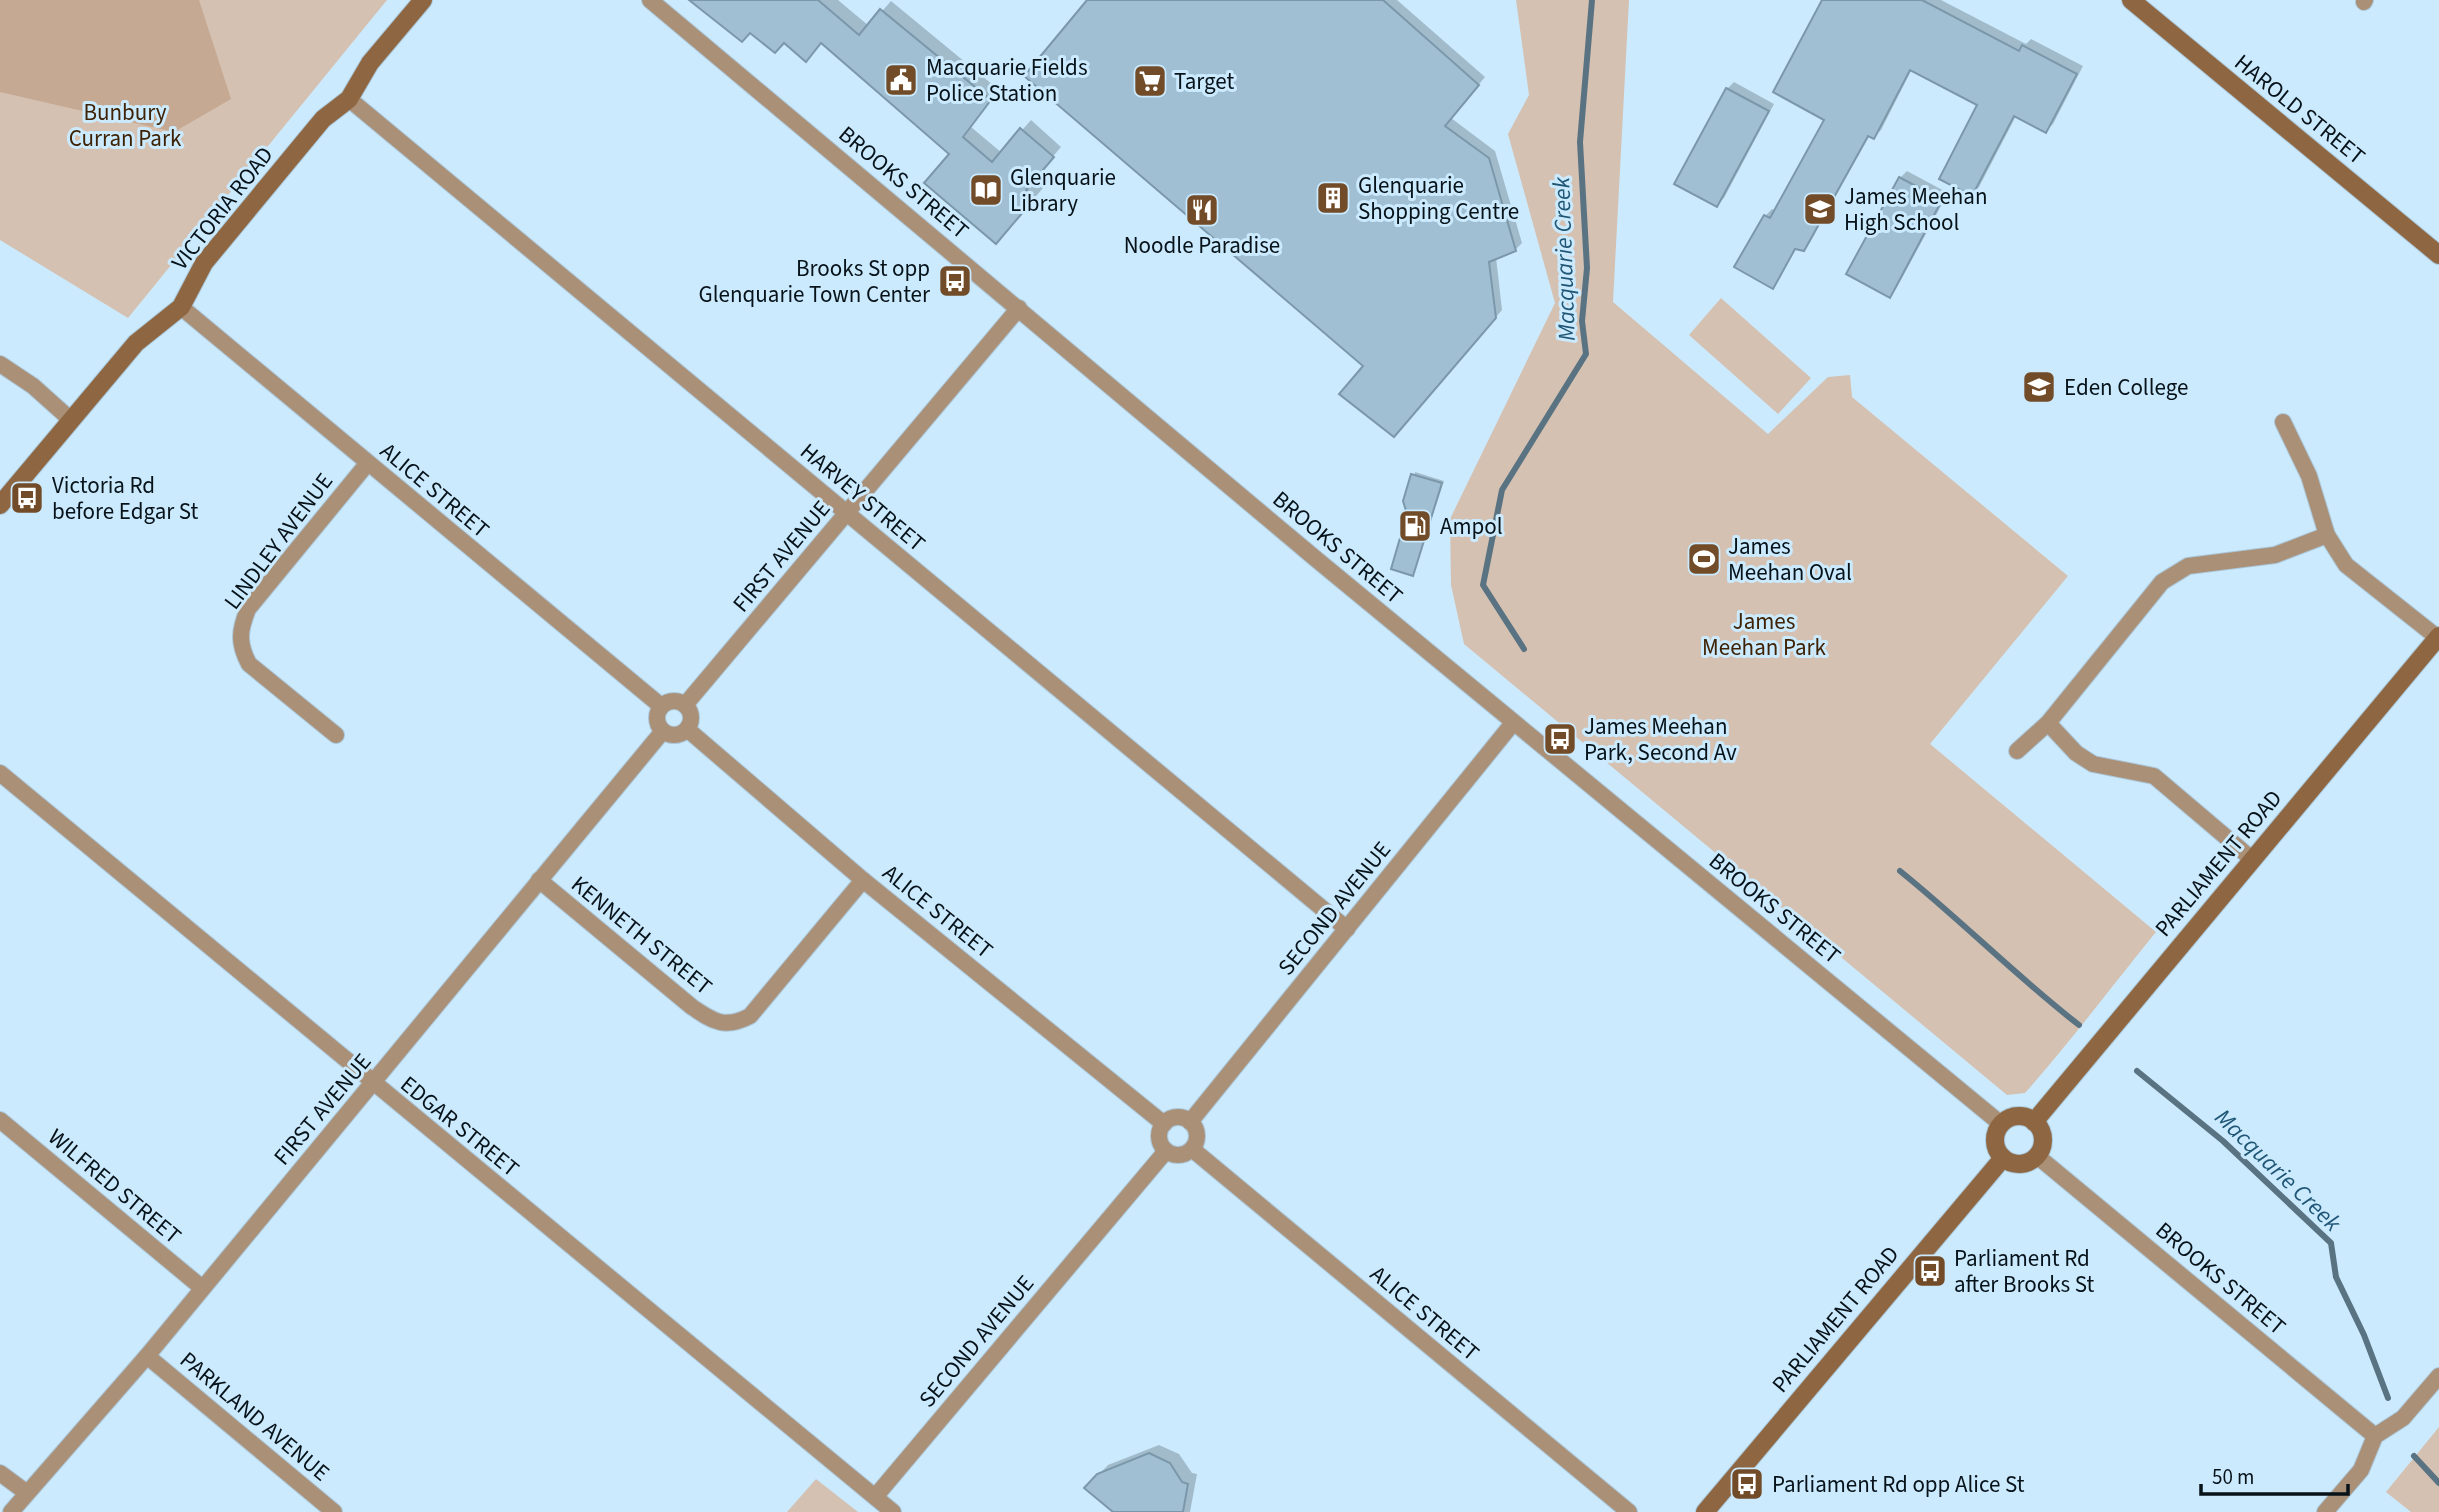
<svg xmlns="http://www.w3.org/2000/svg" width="2439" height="1512" font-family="'Source Sans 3',sans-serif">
	<rect width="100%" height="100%" fill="#cbeafe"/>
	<g fill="#d5c1b1">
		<path d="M0,0h387l-259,318 -128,-78z"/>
		<path d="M1516,0h113l-16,302 155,132 60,-57 22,-2 2,22 216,179 -138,168 226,188c-44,54 -85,109 -131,161l-18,2 -543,-451 -13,-59 -1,-66 105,-216 -47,-169 21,-39z"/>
		<path d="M1721,298l90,80 -33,36 -89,-79z"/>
		<path d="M2439,1427v85h-28l-25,-20z"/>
		<path d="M816,1479l42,33h-71z"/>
	</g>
	<path fill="#c5a992" d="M0,0h199l32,99 -57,33 -174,-40z"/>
	<g fill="#0003">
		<path d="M691,0h147l31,26 22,-25 108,89 -28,37 31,26 29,-33 30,27 -28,33 10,8 -38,45 -54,-79 -129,-112 -38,-1 -33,-10z"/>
		<path d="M1089,0h308l88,77 -34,41 44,33 27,92 -7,7 -19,7 6,53 -101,118 -35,-62z"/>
		<path d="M1824,0h117l85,44 5,-5 52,27 -30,58 -7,7 -30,-15 -37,71 -7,7 8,-89 -68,-36 -31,61 -7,7 -4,-2 -60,107 -7,7 -6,-2 -24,39 -8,-70 7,-7 4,2 51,-92z"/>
		<path d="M1734,82l40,22 -50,94 -7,7 10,-116z"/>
		<path d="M1907,171l41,22 -52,96 -7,7 11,-118z"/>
		<path d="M1415,472l29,9 -31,93 -4,-60z"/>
		<path d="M1159,1445l20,9 13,19 5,1 -7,38h-74l-29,-25 21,-22z"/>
	</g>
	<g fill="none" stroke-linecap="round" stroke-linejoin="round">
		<g stroke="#5a7383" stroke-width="6">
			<path d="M1524,649l-41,-64 19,-95 84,-136 -4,-33 5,-53 -7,-126 12,-142"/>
			<path d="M1900,871c62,50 117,106 179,154"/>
			<path d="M2137,1071l86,70 108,102 5,34 28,58 24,63"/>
			<path d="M2414,1456l25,27"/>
		</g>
	</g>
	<g fill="#a1bfd3" stroke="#7b98ab" stroke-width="2">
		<path d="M689,0h129l41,35 21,-26 111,91 -28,37 29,25 28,-34 34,29 -28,33 9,8 -39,46 -72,-61 25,-29 -128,-111 -15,19 -22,-19 -9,10 -25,-20 -8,9z"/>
		<path d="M1087,0h296l96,85 -34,41 44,32 27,93 -27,11 7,56 -102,119 -55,-43 24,-28 -339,-290z"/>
		<path d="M1822,0h100l97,51 3,-6 55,29 -31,59 -32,-17 -42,80 -33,-17 38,-74 -67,-35 -36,69 -6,-3 -64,115 -9,-2 -22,40 -39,-22 30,-52 6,3 54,-98 -51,-28z"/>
		<path d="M1726,88l43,23 -52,96 -43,-23z"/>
		<path d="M1899,177l43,23 -52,98 -44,-24z"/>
		<path d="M1411,474l31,9 -29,93 -22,-7 16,-55 -4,-13z"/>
		<path d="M1149,1453l21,10 12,19 6,2 -5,28h-70l-29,-24 13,-14z"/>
	</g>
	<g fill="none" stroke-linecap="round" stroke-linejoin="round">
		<defs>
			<g id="street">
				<path d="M650,0l666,559 685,565"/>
				<path d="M2364,2l1,-2"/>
				<path d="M349,99l998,830"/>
				<path d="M181,307l480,399"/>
				<path d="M0,364l33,22 38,34"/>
				<path d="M2283,422l26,54 18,59 19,30 92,73"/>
				<circle cx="674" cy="718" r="17"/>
				<path d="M685,705l334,-397"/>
				<path d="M2048,723l28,30 17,11 61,12 99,84"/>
				<path d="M687,729l176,151 301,244"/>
				<path d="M336,735l-87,-71c-11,-21 -10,-33 -1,-55l119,-145"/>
				<path d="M2017,751l31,-28 114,-141 26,-16 87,-11 52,-20"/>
				<path d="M0,773l893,739"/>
				<path d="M539,880l153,127c22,15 33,22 58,9l113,-136"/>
				<circle cx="1178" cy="1136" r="19"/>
				<path d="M0,1120l201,167"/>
				<path d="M1190,1122l323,-399"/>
				<path d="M1192,1149l437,363"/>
				<path d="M2037,1156l338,280"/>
				<path d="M147,1356l187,156"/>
				<path d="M0,1473l27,20"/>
				<path d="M875,1497l291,-346"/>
				<path d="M11,1512l136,-156 516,-625"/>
				<path d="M2325,1512l36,-42 14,-34 28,-18 36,-42"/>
			</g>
			<g id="secondary">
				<path d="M2131,0l308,255"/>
				<path d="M0,505l136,-162 45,-36 23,-44 119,-144 26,-20 21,-36 53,-63"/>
				<circle cx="2019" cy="1140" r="24"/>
				<path d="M2034,1122l405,-486"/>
				<path d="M1705,1512l298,-354"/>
			</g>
		</defs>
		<use href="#street" stroke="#acc7d9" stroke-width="18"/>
		<use href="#secondary" stroke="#acc7d9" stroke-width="20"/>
		<use href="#street" stroke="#ab9078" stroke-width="16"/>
		<use href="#secondary" stroke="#8e6742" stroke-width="18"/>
	</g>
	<defs>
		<symbol id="civic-square" viewBox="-11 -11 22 22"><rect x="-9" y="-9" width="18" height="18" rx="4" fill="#724c28" stroke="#cbeafe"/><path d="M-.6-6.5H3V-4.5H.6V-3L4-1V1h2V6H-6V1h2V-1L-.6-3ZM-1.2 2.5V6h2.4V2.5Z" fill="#fff"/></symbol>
		<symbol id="supermarket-square" viewBox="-11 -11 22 22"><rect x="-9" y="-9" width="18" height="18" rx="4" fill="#724c28" stroke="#cbeafe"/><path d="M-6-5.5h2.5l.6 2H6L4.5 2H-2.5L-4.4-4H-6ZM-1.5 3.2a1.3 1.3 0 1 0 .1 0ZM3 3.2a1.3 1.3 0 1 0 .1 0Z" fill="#fff"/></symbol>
		<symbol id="library-square" viewBox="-11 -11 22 22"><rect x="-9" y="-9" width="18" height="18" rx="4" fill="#724c28" stroke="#cbeafe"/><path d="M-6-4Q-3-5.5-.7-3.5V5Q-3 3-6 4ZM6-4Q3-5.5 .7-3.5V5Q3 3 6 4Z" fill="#fff"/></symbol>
		<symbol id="building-square" viewBox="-11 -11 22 22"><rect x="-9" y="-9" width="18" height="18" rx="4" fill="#724c28" stroke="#cbeafe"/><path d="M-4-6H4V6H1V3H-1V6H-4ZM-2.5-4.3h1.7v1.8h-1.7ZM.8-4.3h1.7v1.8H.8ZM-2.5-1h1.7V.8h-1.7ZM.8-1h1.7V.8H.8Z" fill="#fff"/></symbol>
		<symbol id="school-square" viewBox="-11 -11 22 22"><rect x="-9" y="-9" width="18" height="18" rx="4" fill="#724c28" stroke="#cbeafe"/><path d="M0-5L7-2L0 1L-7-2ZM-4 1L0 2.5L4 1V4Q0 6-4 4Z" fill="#fff"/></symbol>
		<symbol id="restaurant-square" viewBox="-11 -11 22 22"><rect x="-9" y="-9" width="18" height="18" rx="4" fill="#724c28" stroke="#cbeafe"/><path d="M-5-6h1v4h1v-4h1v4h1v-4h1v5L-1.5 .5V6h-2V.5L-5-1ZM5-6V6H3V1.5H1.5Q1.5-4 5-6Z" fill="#fff"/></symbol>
		<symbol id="bus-square" viewBox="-11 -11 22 22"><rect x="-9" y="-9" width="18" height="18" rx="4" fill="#724c28" stroke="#cbeafe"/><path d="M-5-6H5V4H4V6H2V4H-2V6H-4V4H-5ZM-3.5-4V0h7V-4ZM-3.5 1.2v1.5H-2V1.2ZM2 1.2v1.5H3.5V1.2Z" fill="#fff"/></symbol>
		<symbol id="fuel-square" viewBox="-11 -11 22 22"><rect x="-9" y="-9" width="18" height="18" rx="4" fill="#724c28" stroke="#cbeafe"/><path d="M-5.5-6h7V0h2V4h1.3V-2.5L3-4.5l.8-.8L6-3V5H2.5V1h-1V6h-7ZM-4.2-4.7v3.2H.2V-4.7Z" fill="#fff"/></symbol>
		<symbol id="stadium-square" viewBox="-11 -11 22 22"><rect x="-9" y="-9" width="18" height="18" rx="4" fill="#724c28" stroke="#cbeafe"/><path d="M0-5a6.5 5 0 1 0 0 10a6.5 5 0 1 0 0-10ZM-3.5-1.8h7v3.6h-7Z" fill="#fff"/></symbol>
	</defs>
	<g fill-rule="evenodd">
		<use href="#civic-square" x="882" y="61" width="38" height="38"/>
		<use href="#supermarket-square" x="1131" y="62" width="38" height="38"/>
		<use href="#library-square" x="967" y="171" width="38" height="38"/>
		<use href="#building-square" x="1314" y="179" width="38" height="38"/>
		<use href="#school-square" x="1801" y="190" width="38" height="38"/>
		<use href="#restaurant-square" x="1183" y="191" width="38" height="38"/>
		<use href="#bus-square" x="936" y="262" width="38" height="38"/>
		<use href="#school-square" x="2020" y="368" width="38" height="38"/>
		<use href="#bus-square" x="8" y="479" width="38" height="38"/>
		<use href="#fuel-square" x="1396" y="507" width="38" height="38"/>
		<use href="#stadium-square" x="1685" y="540" width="38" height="38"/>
		<use href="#bus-square" x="1541" y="720" width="38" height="38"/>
		<use href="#bus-square" x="1911" y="1252" width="38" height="38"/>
		<use href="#bus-square" x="1728" y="1465" width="38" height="38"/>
	</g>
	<g text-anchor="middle" stroke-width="6" stroke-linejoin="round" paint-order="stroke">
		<g font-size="23" fill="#071219" stroke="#cbeafe" text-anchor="start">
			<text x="926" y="75">Macquarie Fields<tspan x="926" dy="26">Police Station</tspan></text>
			<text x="1174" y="89">Target</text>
			<text x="1010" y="185">Glenquarie<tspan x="1010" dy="26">Library</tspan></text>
			<text x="1358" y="193">Glenquarie<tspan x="1358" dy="26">Shopping Centre</tspan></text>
			<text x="1844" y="204">James Meehan<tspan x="1844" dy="26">High School</tspan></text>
			<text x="1202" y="253" text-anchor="middle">Noodle Paradise</text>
			<text x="930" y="276" text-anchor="end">Brooks St opp<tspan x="930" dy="26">Glenquarie Town Center</tspan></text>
			<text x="2064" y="395">Eden College</text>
			<text x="52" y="493">Victoria Rd<tspan x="52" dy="26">before Edgar St</tspan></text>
			<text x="1440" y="534">Ampol</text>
			<text x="1728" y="554">James<tspan x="1728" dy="26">Meehan Oval</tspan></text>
			<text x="1584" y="734">James Meehan<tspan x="1584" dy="26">Park, Second Av</tspan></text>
			<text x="1954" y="1266">Parliament Rd<tspan x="1954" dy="26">after Brooks St</tspan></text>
			<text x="1772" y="1492">Parliament Rd opp Alice St</text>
		</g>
		<g font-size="23" fill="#071219" stroke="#cbeafe">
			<text transform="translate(2300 109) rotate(39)" y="8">HAROLD STREET</text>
			<text transform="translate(904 182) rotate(40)" y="8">BROOKS STREET</text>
			<text transform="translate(222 208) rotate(-52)" y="8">VICTORIA ROAD</text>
			<text transform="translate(435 490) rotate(40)" y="8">ALICE STREET</text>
			<text transform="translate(863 497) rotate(40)" y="8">HARVEY STREET</text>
			<text transform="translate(278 541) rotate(-53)" y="8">LINDLEY AVENUE</text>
			<text transform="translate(1338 547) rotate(40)" y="8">BROOKS STREET</text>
			<text transform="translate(781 556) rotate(-50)" y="8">FIRST AVENUE</text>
			<text transform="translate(2218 863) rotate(-50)" y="8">PARLIAMENT ROAD</text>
			<text transform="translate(1334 908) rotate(-51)" y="8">SECOND AVENUE</text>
			<text transform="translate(1775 908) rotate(39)" y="8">BROOKS STREET</text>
			<text transform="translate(938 911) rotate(39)" y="8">ALICE STREET</text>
			<text transform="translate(642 935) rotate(39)" y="8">KENNETH STREET</text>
			<text transform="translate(322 1109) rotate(-50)" y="8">FIRST AVENUE</text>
			<text transform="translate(460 1126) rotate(39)" y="8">EDGAR STREET</text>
			<text transform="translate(115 1186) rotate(40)" y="8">WILFRED STREET</text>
			<text transform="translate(2221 1278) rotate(40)" y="8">BROOKS STREET</text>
			<text transform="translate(1425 1313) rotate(40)" y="8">ALICE STREET</text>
			<text transform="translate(1835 1319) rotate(-50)" y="8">PARLIAMENT ROAD</text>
			<text transform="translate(976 1341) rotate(-50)" y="8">SECOND AVENUE</text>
			<text transform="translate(255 1416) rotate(40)" y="8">PARKLAND AVENUE</text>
		</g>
		<g font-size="23" fill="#3e2203" stroke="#cbeafe">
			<text x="125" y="120">Bunbury<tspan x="125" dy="26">Curran Park</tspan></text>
			<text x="1764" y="629">James<tspan x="1764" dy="26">Meehan Park</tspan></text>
		</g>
		<g font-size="24" font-style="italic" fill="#1f5675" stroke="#cbeafe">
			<text transform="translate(1564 259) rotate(-92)" y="8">Macquarie Creek</text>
			<text transform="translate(2278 1170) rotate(44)" y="8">Macquarie Creek</text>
		</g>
	</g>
	<path d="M2201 1484v10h147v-10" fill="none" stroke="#071219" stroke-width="3.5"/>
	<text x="2212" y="1484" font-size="21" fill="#071219" stroke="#cbeafe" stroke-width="5" paint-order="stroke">50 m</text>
</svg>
